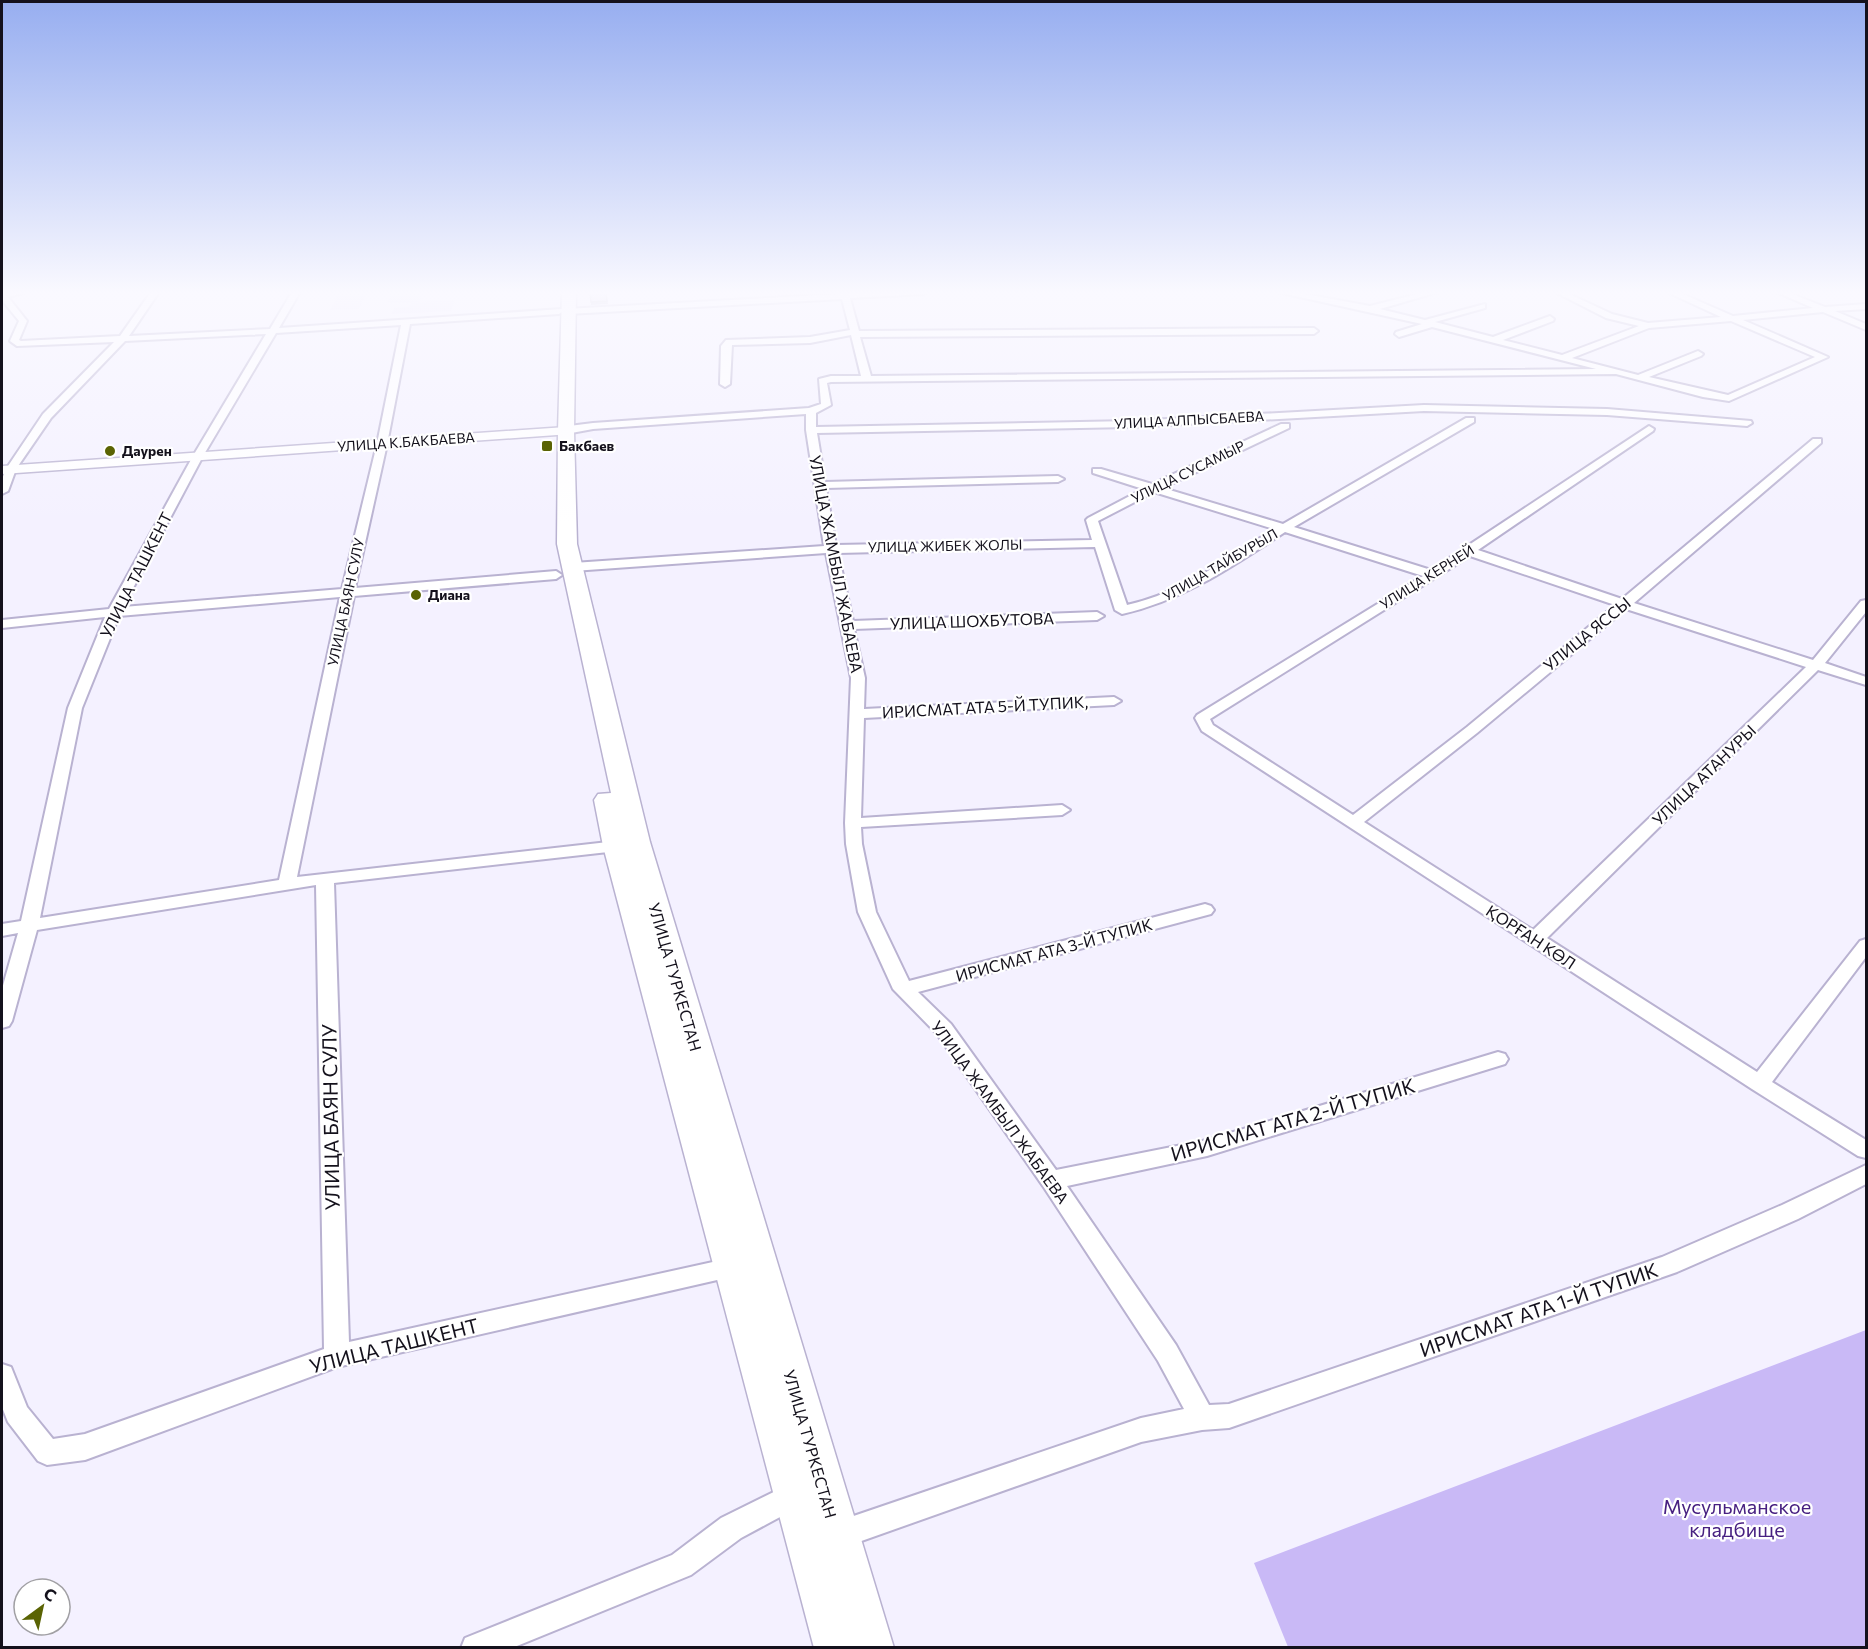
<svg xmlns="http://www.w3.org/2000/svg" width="1868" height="1649" font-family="Commissioner,sans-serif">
	<rect width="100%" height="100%" fill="#f4f1ff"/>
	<g fill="#e9e3fb">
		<path d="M340,292h35h-8l-8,17 -29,1z"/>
		<path d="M392,292h31l-4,10 36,-2 -4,11 -60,3 3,-6 15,-1 2,-4h-24z"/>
	</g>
	<path fill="#c9b9f6" d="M1866,1330v317h-578l-34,-84z"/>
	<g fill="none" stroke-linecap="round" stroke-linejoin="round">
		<defs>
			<g id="minor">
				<path d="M11,292h16l-19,5 19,24 -8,19 2,1 99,-5 31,-44h8l-30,44 141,-7 22,-37h8l-21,36 283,-19 1,2 -4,3 -149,10 -23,120 -32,144 201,-17 6,4 -6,4 -202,17 -57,281 320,-36 6,1 2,4 -2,4 -6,1 -283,32 15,459 382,-84 8,3 4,7 -4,7 -402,92 -252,93 -38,5 -9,-4 -30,-39 -6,-15v-43l9,3 16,40 26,32 32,-5 239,-85 -8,-464 -279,45 -25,91 -3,5 -7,2v-39l16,-56 -16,3v-12l19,-3 47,-213 37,-91 -103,11v-8l107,-11 84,-153 73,-122 -141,7 -74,77 -35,51 -8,22 -6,3v-15l4,-10 37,-55 71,-72 -97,4 -7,-5 9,-20 -17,-21v-6zM401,325l-24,119 -35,145 -219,18 80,-151 73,-123zM340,597l-61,283 -239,38 42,-210 37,-92z"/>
				<path d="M840,292h88l-4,2 -74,4 9,33 455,-3 4,3 -4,3 -454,3 11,39 725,-7 -164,-42 -33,10 -4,-3 1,-2 26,-8 -145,-32h17l76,14 55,-14h13l-58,17 45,11 60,-16v4l-50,14 58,15 57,-21 4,3 -1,2 -50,19 59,15 77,-29 -33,-8 -51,-26h10l47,22 36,9 73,-6 -54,-25h11l55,24 80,-8 -37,-16h11l38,15 41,-3v5l-31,2 31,13v6l-43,-18 -80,8 85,37 -99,44 -26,-4 -87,-23 -785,8 -4,1 4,22 -15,8v14l315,-6 293,-16 183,4 144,12 1,2 -5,3 -140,-11 -183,-4 -293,16 -314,6 8,49 233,-6 6,3 -6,3 -232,6 10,57 256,-5 -6,-20 2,-2 55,-29 -50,-16v-4h8l51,15 129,-60h8v4l-126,60 120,36 183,-106h8v4l-180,105 137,43 218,-144 5,3 -1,2 -175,119 144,49 191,-160h8v4l-187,160 179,57 48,-59 5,-1v12l-41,51 41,14v8l-48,-15 -271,268 210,134 103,-131 6,-2v18l-94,125 94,58v18l-8,-2 -106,-67 -550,-358 -7,-13 2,-3 226,-139 -138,-44c-52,34 -101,68 -163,82l-7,-4 -20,-63 -257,6 15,68 244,-9 7,4 -7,4 -243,9 11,49 -1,31 250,-12 7,4 -7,4 -250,13 -3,100 201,-13 8,5 -8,5 -201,12 1,17 14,68 33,69 296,-77 6,2 3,4 -3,4 -293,78 33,32 105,146 151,-30 291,-88 7,2 3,5 -3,5 -298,92 -140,30 109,159 33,60 20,-1 433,-147 120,-52 84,-40v19l-68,35 -121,53 -448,156 -27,2 -61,12 -305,108 -10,-4 -4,-10 4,-10 10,-4 305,-104 43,-9 -26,-48 -115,-175 -106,-152 -44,-45 -35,-77 -12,-68 -1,-21 6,-145 -25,-125 -253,18 -6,-4 6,-4 251,-17 -18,-116v-16l-213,15 -27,5 -5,-3 8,-5 24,-3 216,-15 12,-4 -2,-25 12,-3h30l-10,-41 -41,8 -78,2 -2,39 -5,3 -5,-3 1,-38 5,-6 84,-3 40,-7 -8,-31 -274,15 -4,-3 1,-2 275,-15zM1731,321l84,36 -87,38 -79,-18 52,-21 2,-2 -5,-3 -60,24 -66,-17 77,-30zM1154,492l120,37c-46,29 -92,64 -147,76l-29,-84zM1470,556l145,49 -148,122 -114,88 -140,-90 -3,-6zM1626,609l180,58 -273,263 -169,-108 113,-89z"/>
				<path d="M796,1481l10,4 3,9 -3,9 -65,35 -50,37 -179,73h-51l4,-10 207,-83 49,-37z"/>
			</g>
			<path id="tertiary" d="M566,427l7,4 -2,3 -569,40v-8z"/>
			<path id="trunk" d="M562,292h14l-2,139 3,113 73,298 244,806h-80l-211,-802 -9,-46 4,-6 13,-1 -54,-249 1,-113z"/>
		</defs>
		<use href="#minor" stroke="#b9b2d1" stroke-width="4"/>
		<use href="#tertiary" stroke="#b9b2d1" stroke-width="3"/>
		<use href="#trunk" stroke="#b9b2d1" stroke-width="3"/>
		<use href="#minor" fill="#fff" fill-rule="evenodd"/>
		<use href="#tertiary" fill="#fff" fill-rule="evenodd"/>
		<use href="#trunk" fill="#fff" fill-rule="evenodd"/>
	</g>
	<path fill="#aca5c1" d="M590,292h16l2,12 -17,1z"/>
	<path fill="#c8c0e0" stroke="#8c869d" stroke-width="1.5" d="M590,292h16l1,9 -16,1z"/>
	<linearGradient id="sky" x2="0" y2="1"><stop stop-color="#97aef0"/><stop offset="0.56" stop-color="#faf9ff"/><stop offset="1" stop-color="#faf9ff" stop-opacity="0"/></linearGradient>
	<rect width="1868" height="523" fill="url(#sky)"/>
	<g fill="#5a6303" stroke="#fff" stroke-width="2">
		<rect x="541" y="440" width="12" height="12" rx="3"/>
		<circle cx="110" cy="451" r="6"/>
		<circle cx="416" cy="595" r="6"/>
	</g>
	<g text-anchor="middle" stroke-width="4.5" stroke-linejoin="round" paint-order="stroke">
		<g font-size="14" fill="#14111c" stroke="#fff">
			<text transform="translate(1189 420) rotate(-3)" y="5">УЛИЦА АЛПЫСБАЕВА</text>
			<text transform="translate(406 442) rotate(-4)" y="5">УЛИЦА К.БАКБАЕВА</text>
			<text transform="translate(1188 472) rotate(-26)" y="5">УЛИЦА СУСАМЫР</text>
			<text transform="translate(945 546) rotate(-1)" y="5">УЛИЦА ЖИБЕК ЖОЛЫ</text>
			<text transform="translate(1220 565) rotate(-30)" y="5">УЛИЦА ТАЙБУРЫЛ</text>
			<text transform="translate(1427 577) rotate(-32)" y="5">УЛИЦА КЕРНЕЙ</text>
			<text transform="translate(346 602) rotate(-78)" y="5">УЛИЦА БАЯН СУЛУ</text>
		</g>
		<g font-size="14" font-weight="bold" fill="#14111c" stroke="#fff" text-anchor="start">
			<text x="559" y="451">Бакбаев</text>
			<text x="122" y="456">Даурен</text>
			<text x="428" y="600">Диана</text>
		</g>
		<g font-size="16" fill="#14111c" stroke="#fff">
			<text transform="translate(836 564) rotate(79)" y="6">УЛИЦА ЖАМБЫЛ ЖАБАЕВА</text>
			<text transform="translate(136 575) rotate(-63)" y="6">УЛИЦА ТАШКЕНТ</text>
			<text transform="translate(972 621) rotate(-2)" y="6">УЛИЦА ШОХБУТОВА</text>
			<text transform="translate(1587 634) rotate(-39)" y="6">УЛИЦА ЯССЫ</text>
			<text transform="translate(985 707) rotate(-3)" y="6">ИРИСМАТ АТА 5-Й ТУПИК,</text>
			<text transform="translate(1704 775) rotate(-44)" y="6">УЛИЦА АТАНУРЫ</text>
			<text transform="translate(1531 937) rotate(33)" y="6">ҚОРҒАН КӨЛ</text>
			<text transform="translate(1054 950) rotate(-15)" y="6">ИРИСМАТ АТА 3-Й ТУПИК</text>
			<text transform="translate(675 977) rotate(74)" y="6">УЛИЦА ТУРКЕСТАН</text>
			<text transform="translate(1000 1112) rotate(54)" y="6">УЛИЦА ЖАМБЫЛ ЖАБАЕВА</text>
			<text transform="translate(810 1444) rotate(74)" y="6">УЛИЦА ТУРКЕСТАН</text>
		</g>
		<g font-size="20" fill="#14111c" stroke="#fff">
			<text transform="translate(331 1117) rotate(-91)" y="7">УЛИЦА БАЯН СУЛУ</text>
			<text transform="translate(1293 1120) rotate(-16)" y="7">ИРИСМАТ АТА 2-Й ТУПИК</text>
			<text transform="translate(1539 1310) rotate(-19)" y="7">ИРИСМАТ АТА 1-Й ТУПИК</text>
			<text transform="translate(394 1346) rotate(-14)" y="7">УЛИЦА ТАШКЕНТ</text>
		</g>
		<g font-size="20" fill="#472081" stroke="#fff">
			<text x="1737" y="1514">Мусульманское<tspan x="1737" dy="23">кладбище</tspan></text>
		</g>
	</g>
	<rect width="1868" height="1649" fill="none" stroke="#14111c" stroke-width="6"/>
	<g transform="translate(42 1607) rotate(33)"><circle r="28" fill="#ffffff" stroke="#a1a0a4" stroke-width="1.5"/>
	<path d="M0-4.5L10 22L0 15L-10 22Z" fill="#5a6303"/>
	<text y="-9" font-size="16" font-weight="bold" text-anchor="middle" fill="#14111c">С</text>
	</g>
</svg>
